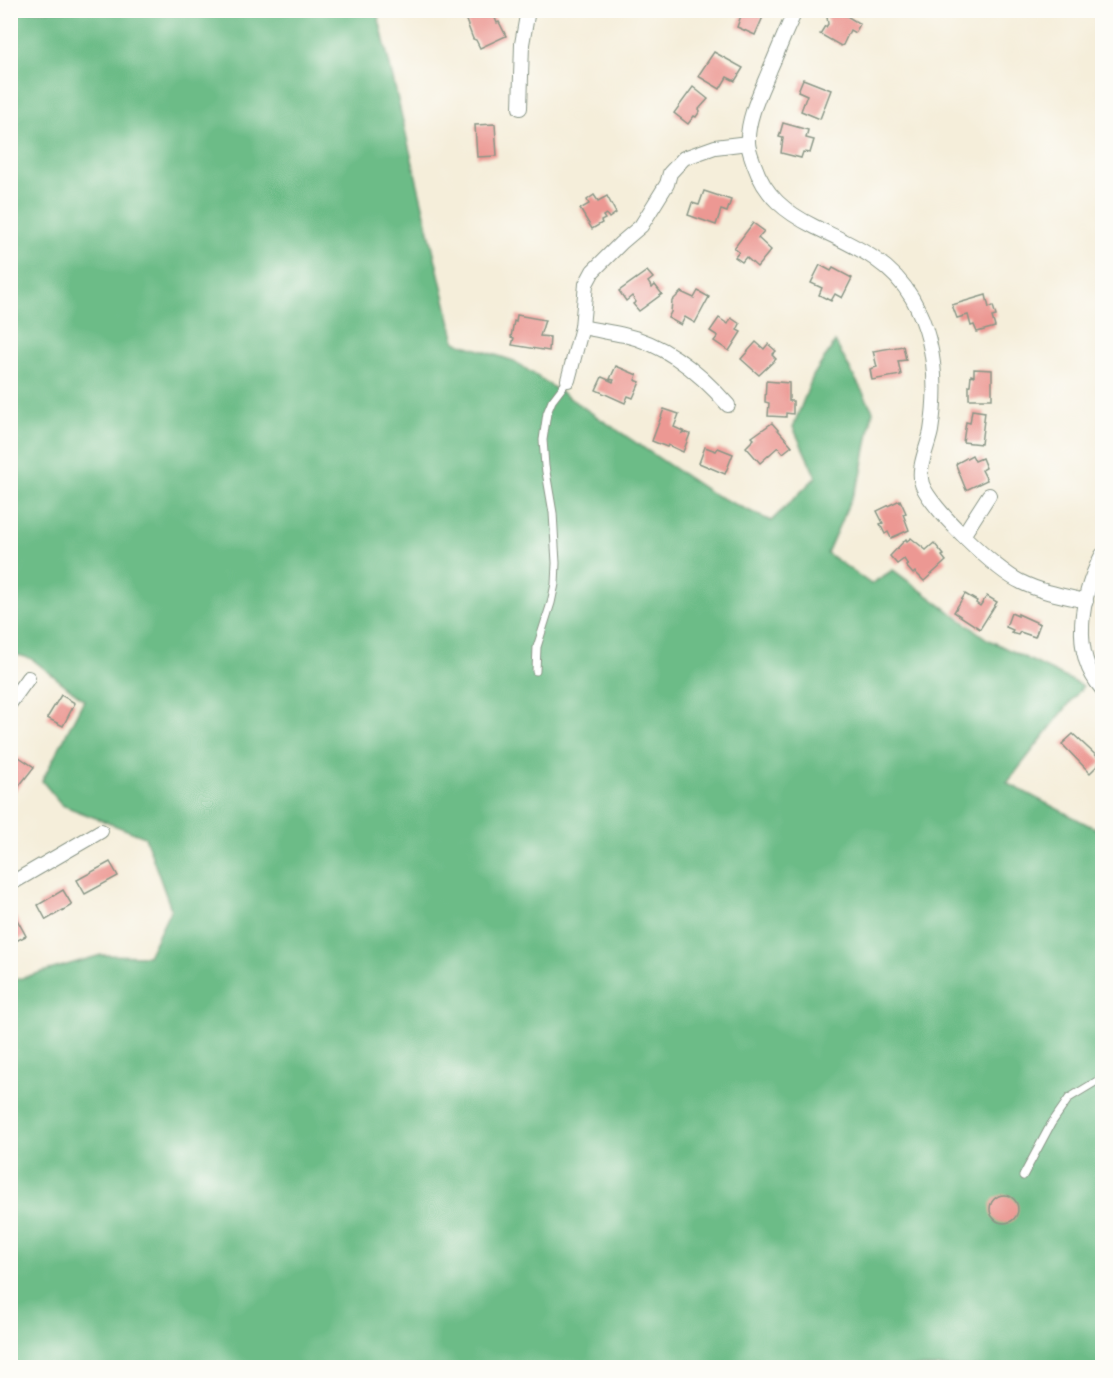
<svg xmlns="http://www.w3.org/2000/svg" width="1113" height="1378" font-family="Alegreya,serif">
	<rect width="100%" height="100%" fill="#fdfcf7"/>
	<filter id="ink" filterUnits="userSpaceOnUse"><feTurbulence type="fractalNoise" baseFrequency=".0167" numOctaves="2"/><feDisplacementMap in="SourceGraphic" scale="12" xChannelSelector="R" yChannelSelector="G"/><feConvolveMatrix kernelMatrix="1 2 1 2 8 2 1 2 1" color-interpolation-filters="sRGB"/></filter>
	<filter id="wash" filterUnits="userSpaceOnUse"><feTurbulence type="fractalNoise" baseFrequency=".008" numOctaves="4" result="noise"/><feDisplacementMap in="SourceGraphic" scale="24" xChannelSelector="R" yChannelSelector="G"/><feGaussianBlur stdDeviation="1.35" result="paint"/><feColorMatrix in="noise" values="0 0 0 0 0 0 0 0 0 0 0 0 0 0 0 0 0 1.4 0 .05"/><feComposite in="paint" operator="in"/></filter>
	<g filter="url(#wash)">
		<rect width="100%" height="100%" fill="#f5eeda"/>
		<path fill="#6cbc87" stroke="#467c5e" stroke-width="1.5" d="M10,11h367l78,331 59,19 197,132 60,28 45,-44 -23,-50 20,-51 22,-34 38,69 -12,65 -34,77 44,31 22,-14 94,69 96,47 -76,97 95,49v535h-1091v-386l90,-26 47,1 23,-47 -26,-72 -83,-32 -20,-24 42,-81 -52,-41 -21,-6z"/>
		<g id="blocks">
			<g fill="#ec9893">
				<path d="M473,10h15l2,4 3,-1 4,10 2,-1 7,14 -26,12 -4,-8 -3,-1 -9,-24z"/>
				<path d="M743,10h23l-11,25 -18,-8z"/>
				<path d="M830,10h7l23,14 -5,9 -5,-3 -7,15 -2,1 -21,-12 5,-8 1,1 2,-3 -1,-7z"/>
				<path d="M714,52l29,16 -8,13 -8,-4 -7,12 -22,-13z"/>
				<path d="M803,79l28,11 -11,29 -19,-8 6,-16 -9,-4z"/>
				<path d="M693,87l15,12 -9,10 1,2 -4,6 -2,-1 -6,8 -14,-11z"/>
				<path d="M783,123l25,7 -2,8 8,2 -4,13 -7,-1 -2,6 -20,-5 2,-15 -4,-1z"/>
				<path d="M495,124l2,32 -20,1 -2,-32z"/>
				<path d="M704,191l27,9 -4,12 -6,-2 -5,15 -28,-10 4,-12 7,2z"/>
				<path d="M594,195l4,6 9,-5 9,17 -7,5 -3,-4 -3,2 2,3 -4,2 1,2 -10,6 -12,-20 9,-5 -2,-4z"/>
				<path d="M753,223l11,8 -6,7 13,12 -14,17 -11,-10 -4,5 -7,-5 4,-5 -5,-4z"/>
				<path d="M820,265l11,6 2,-3 19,10 -10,20 -7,-4 -4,7 -12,-6 3,-7 -11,-5z"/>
				<path d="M647,271l6,7 -5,4 4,6 3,-3 7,9 -23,17 -6,-7 3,-2 -4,-6 -6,5 -7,-10z"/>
				<path d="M698,291l11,6 -14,26 -10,-6 -4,8 -13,-7 3,-6 1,-11 9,-9 13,6z"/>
				<path d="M986,295l3,13 4,-2 3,10 -4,1 3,10 -18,5 -3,-7 -3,1 -3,-11 -11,3 -5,-13z"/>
				<path d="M517,315l28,5 -5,16 10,1 -1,14 -37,-6 2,-7 -3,-1 3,-16 2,1z"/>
				<path d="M719,318l9,6 3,-6 9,6 -3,6 4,2 -12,19 -15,-10 4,-5 -8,-5z"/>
				<path d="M756,342l8,7 4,-5 8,7 -4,4 4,4 -17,16 -18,-16z"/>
				<path d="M903,346l3,14 -8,1 3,14 -29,5 -2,-11 7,-2 -4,-16z"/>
				<path d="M616,366l21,9 -2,5 5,2 -7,16 -5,-2 -3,7 -29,-13 6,-13 11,5 1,-2 -4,-1z"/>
				<path d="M974,369l18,1v29h-23v-14h1l1,-10 3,1z"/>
				<path d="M766,381l23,2v18h4v13l-7,-1v4l-18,-1 1,-13 -4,-1z"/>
				<path d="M664,409l15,5 -5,13 9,4 -1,2 2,-1 6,2 -7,18 -15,-7 -1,2 -15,-6z"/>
				<path d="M972,410l13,2 -4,32 -18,-2 3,-20 4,1z"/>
				<path d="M772,423l20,23 -9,7 -5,-6 -18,16 -14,-16 8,-8 -2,-2z"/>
				<path d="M705,447l11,4 2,-3 15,6 -8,20 -26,-11z"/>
				<path d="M972,455l3,6 7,-3 4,10 -4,2 5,10 -21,10 -10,-25 1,-2z"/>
				<path d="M900,500l6,13 -3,1 6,16 -18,8 -3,-6 -3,2 -5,-10 3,-1 -6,-12z"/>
				<path d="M911,538l15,12 8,-7 10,12 -2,1 4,5 -22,20 -9,-9 -2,2 -7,-8 2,-1 -4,-6 -7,5 -7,-8 16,-17 1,2z"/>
				<path d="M965,594l12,7 -1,2 4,3 7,-10 10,6 -17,27 -26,-17z"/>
				<path d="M1011,613l7,3v-2l22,10 -5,13 -15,-5 -2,3 -7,-2 2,-3 -7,-3z"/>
				<path d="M61,695l14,8 -12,23 -16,-8z"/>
				<path d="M1073,734l29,27 -12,12 -28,-29z"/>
				<path d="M19,757l15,10 -22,28 -2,-1v-23z"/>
				<path d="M110,862l8,14 -33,18 -8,-14z"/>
				<path d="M63,890l9,15 -26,15 -8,-15z"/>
				<path d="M15,916l11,20 -16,8v-25z"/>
				<circle cx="1004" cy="1209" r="14"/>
			</g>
		</g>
	</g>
	<g filter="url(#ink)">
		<use href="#blocks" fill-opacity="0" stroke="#8a9687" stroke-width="1.5"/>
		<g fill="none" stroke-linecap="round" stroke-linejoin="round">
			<defs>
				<g id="lane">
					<path d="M536,671l1,-24 14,-44 4,-19 1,-21 -3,-50 -8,-47 -2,-26 4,-27 5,-12 16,-21"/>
					<path d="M1023,1176l28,-52 18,-26 33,-20"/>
				</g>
				<g id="street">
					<path d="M796,10c-10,19 -17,39 -26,59 -9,22 -23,49 -22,73 0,7 4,16 6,22 11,32 31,48 61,63 37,18 75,33 97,71 23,40 26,88 19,133 -3,16 -14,36 -9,53 8,24 75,87 99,98 20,10 43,14 65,19"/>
					<path d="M520,108l2,-64 6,-34"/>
					<path d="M582,327c14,3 28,5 42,8 41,9 77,39 104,70"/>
					<path d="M568,380l14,-53 4,-43 7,-13 28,-28 20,-17 26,-42 3,-11 14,-15 31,-11 33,-4"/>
					<path d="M964,534l25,-39"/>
					<path d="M1102,555c-21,41 -32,97 0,134"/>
					<path d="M10,703l18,-25"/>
					<path d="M10,884l91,-53"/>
				</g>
			</defs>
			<use href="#lane" stroke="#8a9687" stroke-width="9"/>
			<use href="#street" stroke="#8a9687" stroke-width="16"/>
			<use href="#lane" stroke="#fff" stroke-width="7"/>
			<use href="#street" stroke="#fff" stroke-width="14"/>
		</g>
	</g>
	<rect width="1113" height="1378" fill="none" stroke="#fdfcf7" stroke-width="36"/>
</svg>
